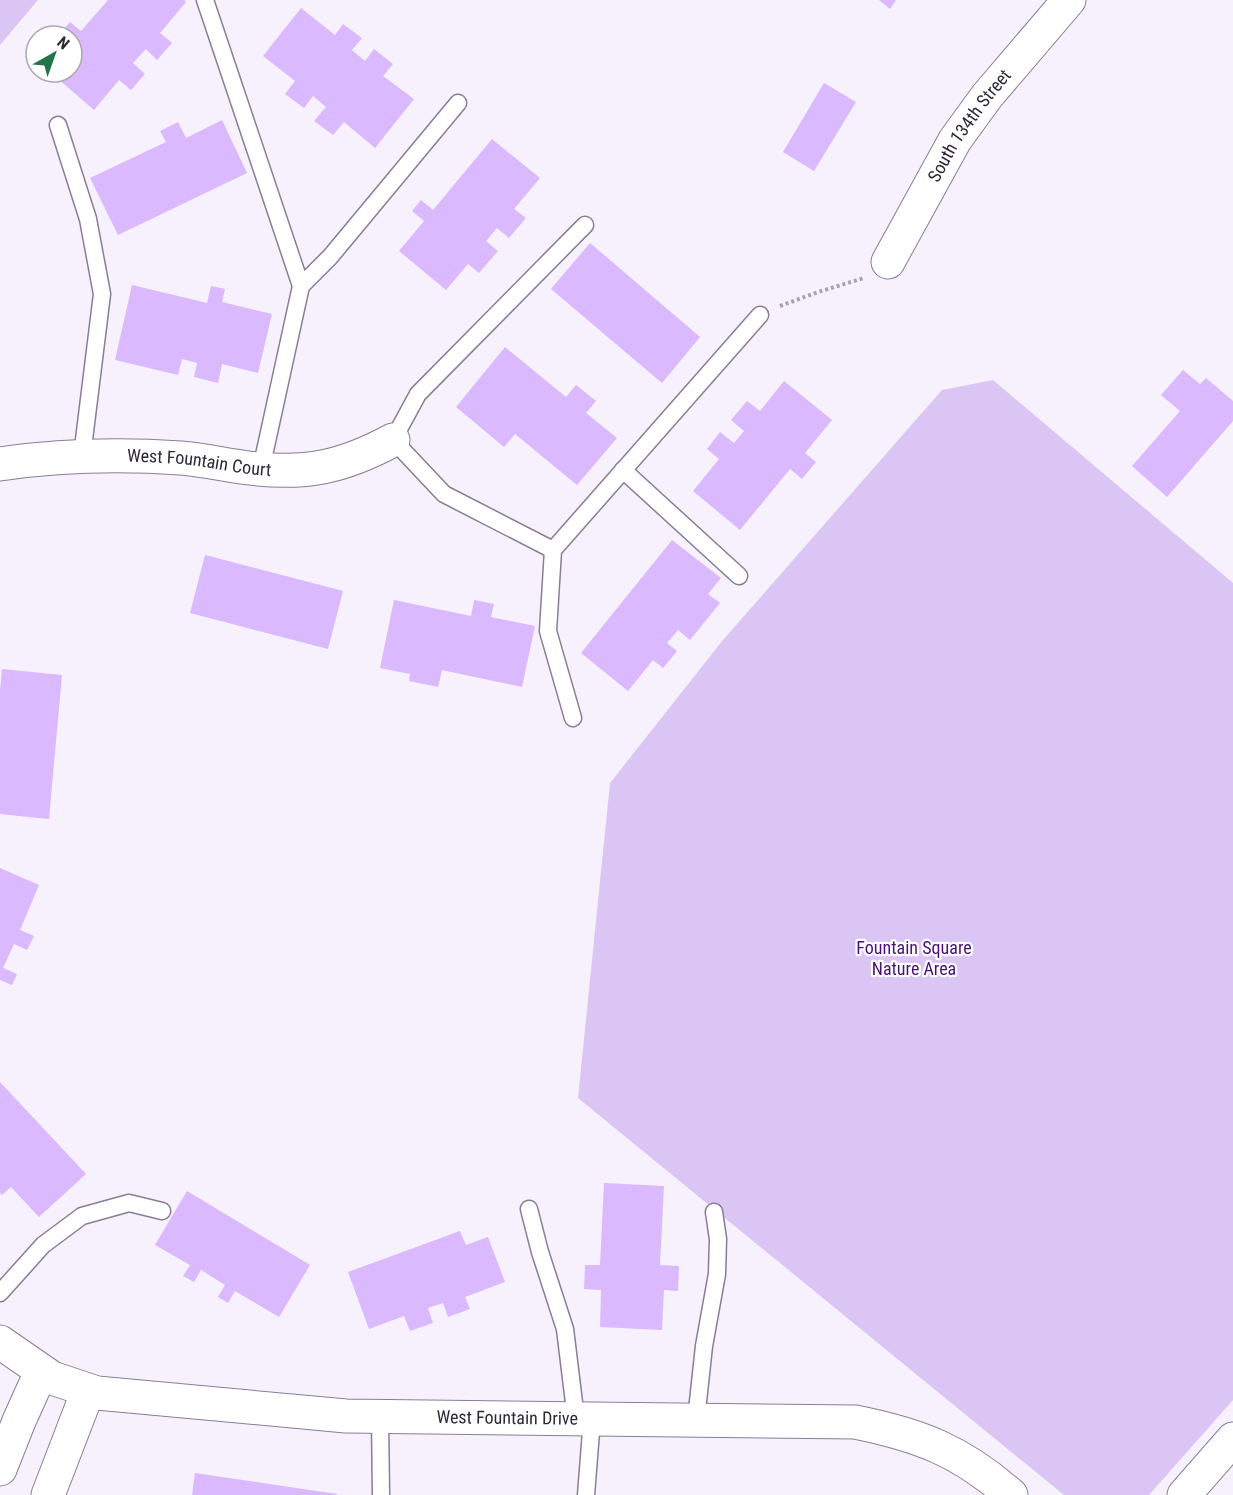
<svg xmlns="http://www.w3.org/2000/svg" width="1233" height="1495" font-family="'Roboto Condensed',sans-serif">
	<rect width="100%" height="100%" fill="#f6f1fd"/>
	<g fill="#dac5f4">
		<path d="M0,0h38l-38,45z"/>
		<path d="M993,380l240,203v817l-84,95h-85l-486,-397 32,-315 113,-143 219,-250z"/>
	</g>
	<g fill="#dab9ff">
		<path d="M108,0h76l2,2 -26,31 12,10 -15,17 -11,-11 -13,14 12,11 -14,16 -12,-10 -25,30 -44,-38h22v-30l2,-3 -11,-9 7,-8 11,9z"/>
		<path d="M879,0h17l-6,9z"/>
		<path d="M301,8l34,27 8,-11 19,14 -10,12 13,11 9,-12 19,15 -10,12 31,23 -39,49 -31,-26 -11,13 -19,-14 12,-14 -13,-11 -9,12 -19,-14 10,-13 -32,-25z"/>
		<path d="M824,83l32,19 -42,69 -31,-19z"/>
		<path d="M222,120l25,53 -129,62 -28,-57 76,-36 -6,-11 18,-9 8,16z"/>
		<path d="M492,139l48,39 -26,31 12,9 -17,20 -12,-10 -11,13 12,10 -19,22 -11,-9 -22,26 -47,-39 25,-30 -12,-10 9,-11 12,10z"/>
		<path d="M590,243l110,94 -38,46 -111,-94z"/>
		<path d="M132,285l75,18 4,-17 14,3 -3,13 50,12 -14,59 -36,-9 -4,19 -24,-6 3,-14 -15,-4 -4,16 -63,-15z"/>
		<path d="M505,347l61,50 10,-12 20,16 -10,12 31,25 -40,47 -62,-51 -11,13 -48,-40z"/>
		<path d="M1183,370l17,14 6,-6 27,23v20l-66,76 -35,-31 48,-55 -19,-16z"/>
		<path d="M784,381l48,39 -27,33 11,9 -14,17 -12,-10 -50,61 -47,-39 26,-32 -12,-10 13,-17 14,11 10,-12 -13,-11 16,-19 13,10z"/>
		<path d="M672,540l49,38 -13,16 12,9 -30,37 -12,-10 -11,13 10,8 -14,17 -10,-8 -25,31 -47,-38z"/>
		<path d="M205,555l138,36 -15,58 -138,-36z"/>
		<path d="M394,600l77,16 3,-16 20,4 -3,13 44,9 -13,61 -80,-17 -4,17 -29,-6 1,-7 -30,-6z"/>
		<path d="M2,669l60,6 -13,144 -49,-5v-124z"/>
		<path d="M0,868l39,17 -19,45 14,6 -7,14 -13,-6 -11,24 14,6 -5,11 -12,-5z"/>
		<path d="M0,1082l86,92 -47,43 -28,-30 -9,8 -2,-2z"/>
		<path d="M604,1183l60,3 -4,79 19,1 -1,25 -14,-1 -2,40 -62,-3 1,-37 -17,-1 1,-24h15z"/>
		<path d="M187,1191l123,74 -31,52 -44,-26 -7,12 -10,-6 7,-12 -24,-15 -7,12 -11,-6 7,-11 -35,-20z"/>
		<path d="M460,1231l6,14 22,-8 17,45 -40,15 5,12 -22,8 -5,-14 -15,5 5,15 -23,8 -6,-15 -35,13 -21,-57z"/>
		<path d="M195,1473l142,21v1h-145z"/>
	</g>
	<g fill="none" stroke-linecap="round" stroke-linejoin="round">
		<defs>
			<g id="service">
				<path d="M205,0l96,286 -40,183"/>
				<path d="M58,125l30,94 14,75 -20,162"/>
				<path d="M301,286l29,-29 128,-154"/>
				<path d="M623,470l116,106"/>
				<path d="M553,550l-109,-56 -51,-54 25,-46 167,-169"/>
				<path d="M573,718l-25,-87 5,-81 207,-235"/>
				<path d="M529,1209l11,43 25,77 11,90"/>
				<path d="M0,1293l43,-48 39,-29 47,-13 33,8"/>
				<path d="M380,1417l1,78"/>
				<path d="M696,1420l8,-74 13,-72 1,-35 -4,-27"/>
				<path d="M586,1495l6,-76"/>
			</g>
			<g id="minor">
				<path id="s1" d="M888,262l67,-122 32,-44 82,-96"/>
				<path id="s2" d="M0,464c61,-9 120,-10 181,-6 23,2 45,7 68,10 57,7 94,-1 144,-28"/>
				<path id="s3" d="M0,1342l52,36 45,15 249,23 509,6c65,13 106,29 156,73"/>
				<path d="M0,1469l19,-48 22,-49"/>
				<path d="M48,1495l40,-104"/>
				<path d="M1184,1495l49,-56"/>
			</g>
		</defs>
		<use href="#service" stroke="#897d98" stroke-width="19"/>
		<use href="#minor" stroke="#897d98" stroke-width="35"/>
		<path stroke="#a8a3af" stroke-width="4" stroke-dasharray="3 3" stroke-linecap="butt" d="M780,306l38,-14 46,-14"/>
		<use href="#service" stroke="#fff" stroke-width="16"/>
		<use href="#minor" stroke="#fff" stroke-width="33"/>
	</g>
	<g text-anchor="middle" stroke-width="4.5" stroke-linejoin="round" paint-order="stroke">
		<g font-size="18" fill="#2e2934" stroke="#fff">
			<text dy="6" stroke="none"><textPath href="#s1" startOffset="159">South 134th Street</textPath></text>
			<text dy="6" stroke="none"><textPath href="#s2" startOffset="200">West Fountain Court</textPath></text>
			<text dy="6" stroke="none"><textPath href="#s3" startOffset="522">West Fountain Drive</textPath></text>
		</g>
		<g font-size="18" fill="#4b1075" stroke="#fff">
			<text x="914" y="954">Fountain Square<tspan x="914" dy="21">Nature Area</tspan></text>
		</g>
	</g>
	<g transform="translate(54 54) rotate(40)"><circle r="28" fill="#ffffff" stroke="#aba9ae" stroke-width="1.5"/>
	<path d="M0-4.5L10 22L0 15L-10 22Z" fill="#217649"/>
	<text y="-9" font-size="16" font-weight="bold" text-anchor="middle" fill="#2e2934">N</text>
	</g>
</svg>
